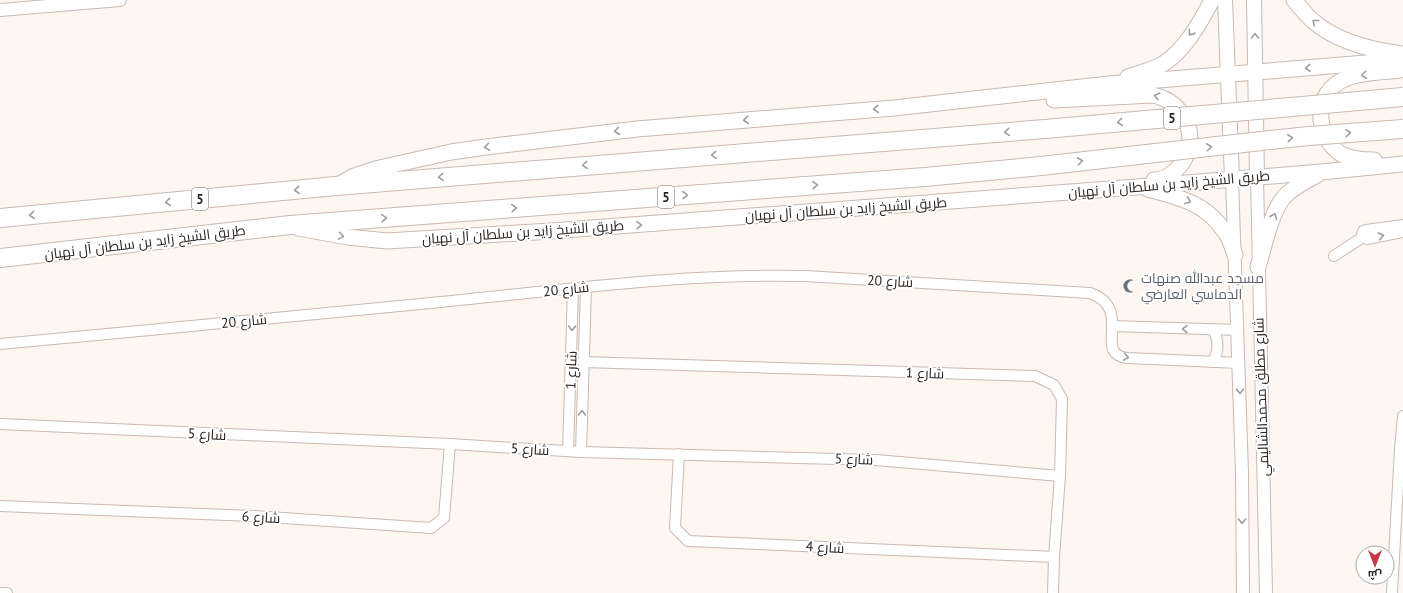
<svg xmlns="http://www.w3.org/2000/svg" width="1403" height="593" font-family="'PT Sans',Cairo,sans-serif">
	<rect width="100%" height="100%" fill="#fdf6f1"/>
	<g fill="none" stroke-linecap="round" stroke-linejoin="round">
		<defs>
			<g id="minor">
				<path d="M1403,225l-37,5 -3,1 -1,4 1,2 4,2 36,-7"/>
				<path d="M1334,256l29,-19"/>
				<path d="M1112,326l126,4"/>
				<path d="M0,344c147,-14 294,-27 441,-42 121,-12 242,-29 364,-26l285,17c45,16 1,62 38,65l111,5"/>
				<path d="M583,362l452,14 19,9 8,14 -2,77 -6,81 -1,36"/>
				<path d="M1213,362c6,-12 6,-21 0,-33"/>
				<path d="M0,424l450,20 131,8 295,8 184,16"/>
				<path d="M568,451l5,-162"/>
				<path d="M581,452l5,-165"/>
				<path d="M679,454l-4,74 13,13 366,16"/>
				<path d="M0,506l253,10 178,12 13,-10 6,-74"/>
				<path d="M0,593h7"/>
				<path d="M1392,593l8,-144 3,-33"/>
			</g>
			<g id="tertiary">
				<path d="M0,10l120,-10"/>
				<path d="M1257,177l9,416"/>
				<path d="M1232,179l10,293 1,121"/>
			</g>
			<g id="secondary">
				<path d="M1225,0l7,179"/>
				<path d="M1254,0l3,177"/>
			</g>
			<g id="primary">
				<path d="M1294,0c6,7 12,15 19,21 24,21 58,29 89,33"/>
				<path d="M1128,77c11,-4 25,-7 35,-13 22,-14 37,-41 49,-64"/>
				<path d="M1054,100l99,-5c35,7 50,49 23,75 -6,6 -14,10 -22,10"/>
				<path d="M1374,160c-10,0 -23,-1 -33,-6 -27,-18 -28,-62 4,-75 15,-7 38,-7 55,-9"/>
				<path d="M340,184l14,-8 21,-7 76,-17 35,-5 151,-18 257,-21 215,-24 294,-24"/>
				<path d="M1148,189c32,9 57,13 77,43 5,6 7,15 10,23"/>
				<path d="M298,228l50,9 39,4 164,-10 586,-44 184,-15 82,-8"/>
				<path d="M1258,267c6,-20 13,-55 26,-70 9,-10 22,-16 33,-22"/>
			</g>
			<g id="motorway">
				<path d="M1270,140l39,-4"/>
				<path d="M0,218l336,-32 709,-57"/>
				<path d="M0,258l290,-33 635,-48 116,-11"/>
			</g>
		</defs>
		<use href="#minor" stroke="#cab9af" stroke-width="12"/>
		<use href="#tertiary" stroke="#cab9af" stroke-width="14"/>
		<use href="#secondary" stroke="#cab9af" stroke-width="16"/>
		<use href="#primary" stroke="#cab9af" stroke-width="17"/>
		<use href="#motorway" stroke="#cab9af" stroke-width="20"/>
		<use href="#minor" stroke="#fff" stroke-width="10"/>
		<use href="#tertiary" stroke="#fff" stroke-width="12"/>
		<use href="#secondary" stroke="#fff" stroke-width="14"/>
		<use href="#primary" stroke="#fff" stroke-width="15"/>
		<use href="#motorway" stroke="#fff" stroke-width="18"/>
		<defs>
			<g id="motorway-bridge">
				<path d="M1045,129l358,-32"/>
				<path d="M1309,136l94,-7"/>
				<path d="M1041,166l229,-26"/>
			</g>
		</defs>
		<use href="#motorway-bridge" stroke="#cab9af" stroke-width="20" stroke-linecap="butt"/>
		<use href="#motorway-bridge" stroke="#fff" stroke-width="18"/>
	</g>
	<defs><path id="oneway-chevron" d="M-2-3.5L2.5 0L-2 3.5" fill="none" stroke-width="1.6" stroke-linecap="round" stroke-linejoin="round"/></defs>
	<g stroke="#9f9c9b">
		<use href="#oneway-chevron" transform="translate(1315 22) rotate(-141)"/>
		<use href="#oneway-chevron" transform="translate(1191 33) rotate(125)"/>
		<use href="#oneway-chevron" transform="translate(1255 36) rotate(-91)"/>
		<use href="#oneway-chevron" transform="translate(1308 68) rotate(175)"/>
		<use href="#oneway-chevron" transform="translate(1364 75) rotate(173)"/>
		<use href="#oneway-chevron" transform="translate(1157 96) rotate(-166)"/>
		<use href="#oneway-chevron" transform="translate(876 109) rotate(175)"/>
		<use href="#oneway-chevron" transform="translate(746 120) rotate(175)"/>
		<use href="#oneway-chevron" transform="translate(1120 122) rotate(175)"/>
		<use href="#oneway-chevron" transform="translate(617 131) rotate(173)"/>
		<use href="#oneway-chevron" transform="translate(1007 132) rotate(175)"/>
		<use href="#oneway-chevron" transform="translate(1348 133) rotate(-5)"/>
		<use href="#oneway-chevron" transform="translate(1290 138) rotate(-5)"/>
		<use href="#oneway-chevron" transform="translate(487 147) rotate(172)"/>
		<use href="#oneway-chevron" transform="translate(1209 147) rotate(-7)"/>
		<use href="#oneway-chevron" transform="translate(714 155) rotate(176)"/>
		<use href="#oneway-chevron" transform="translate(1080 161) rotate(-7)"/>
		<use href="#oneway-chevron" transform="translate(585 165) rotate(175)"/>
		<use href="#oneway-chevron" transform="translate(441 177) rotate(175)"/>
		<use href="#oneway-chevron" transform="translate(815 185) rotate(-4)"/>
		<use href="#oneway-chevron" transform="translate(297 190) rotate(175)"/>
		<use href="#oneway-chevron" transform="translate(685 195) rotate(-4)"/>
		<use href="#oneway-chevron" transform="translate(1188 201) rotate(23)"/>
		<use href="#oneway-chevron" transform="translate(168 202) rotate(175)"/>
		<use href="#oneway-chevron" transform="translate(514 208) rotate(-4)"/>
		<use href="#oneway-chevron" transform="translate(32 215) rotate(175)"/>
		<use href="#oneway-chevron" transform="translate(1274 216) rotate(-68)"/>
		<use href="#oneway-chevron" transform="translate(384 218) rotate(-4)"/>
		<use href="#oneway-chevron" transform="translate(639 225) rotate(-4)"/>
		<use href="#oneway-chevron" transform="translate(341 236) rotate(9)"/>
		<use href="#oneway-chevron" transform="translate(1381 236) rotate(-11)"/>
		<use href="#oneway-chevron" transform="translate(572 328) rotate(92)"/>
		<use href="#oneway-chevron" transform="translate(1185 329) rotate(-178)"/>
		<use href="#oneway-chevron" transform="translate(1126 357) rotate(10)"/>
		<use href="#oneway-chevron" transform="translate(1240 391) rotate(89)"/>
		<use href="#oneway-chevron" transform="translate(582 413) rotate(-89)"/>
		<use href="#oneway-chevron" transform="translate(1242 521) rotate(90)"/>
	</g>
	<defs>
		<symbol id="mosque-bare" viewBox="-9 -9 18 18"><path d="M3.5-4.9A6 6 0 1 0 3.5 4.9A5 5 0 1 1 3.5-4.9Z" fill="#6b7280" stroke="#fff" stroke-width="2.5" paint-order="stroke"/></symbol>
	</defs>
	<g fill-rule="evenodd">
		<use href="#mosque-bare" x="1120" y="276" width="20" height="20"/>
	</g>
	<g text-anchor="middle" stroke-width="4" stroke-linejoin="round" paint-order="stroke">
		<g fill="#fff" stroke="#6a6663" stroke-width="1">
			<rect x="1164" y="107" width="16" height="22" rx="3"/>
			<rect x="658" y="186" width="16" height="22" rx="3"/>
			<rect x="192" y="188" width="16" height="22" rx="3"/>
		</g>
		<g font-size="13" font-weight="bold" fill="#2a2420">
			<text x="1172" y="123">5</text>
			<text x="666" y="202">5</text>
			<text x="200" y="204">5</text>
		</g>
		<g font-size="14" fill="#2a2420" stroke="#fff">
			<text transform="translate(1169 184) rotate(-5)" y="5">طريق الشيخ زايد بن سلطان آل نهيان</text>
			<text transform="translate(846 209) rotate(-4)" y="5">طريق الشيخ زايد بن سلطان آل نهيان</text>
			<text transform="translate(523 232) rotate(-4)" y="5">طريق الشيخ زايد بن سلطان آل نهيان</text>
			<text transform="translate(145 242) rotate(-7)" y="5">طريق الشيخ زايد بن سلطان آل نهيان</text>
			<text transform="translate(890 281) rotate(3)" y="5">شارع 20</text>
			<text transform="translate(566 289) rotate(-6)" y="5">شارع 20</text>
			<text transform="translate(244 321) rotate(-5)" y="5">شارع 20</text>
			<text transform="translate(571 370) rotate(-88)" y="5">شارع 1</text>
			<text transform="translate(925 373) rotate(2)" y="5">شارع 1</text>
			<text transform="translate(1261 397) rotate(-92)" y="5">شارع مطلق محمدالشاليمي</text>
			<text transform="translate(207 434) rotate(3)" y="5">شارع 5</text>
			<text transform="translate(530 449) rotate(3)" y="5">شارع 5</text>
			<text transform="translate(854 459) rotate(2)" y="5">شارع 5</text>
			<text transform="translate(261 517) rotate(3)" y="5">شارع 6</text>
			<text transform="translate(825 547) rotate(3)" y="5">شارع 4</text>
		</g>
		<g font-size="14" fill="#5b616d" stroke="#fff" text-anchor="start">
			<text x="1141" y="283">مسجد عبدالله صنهات<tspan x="1141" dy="16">الدماسي العارضي</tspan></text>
		</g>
	</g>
	<g transform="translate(1375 565) rotate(180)"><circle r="19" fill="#ffffff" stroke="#aaa7a6"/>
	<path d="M0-3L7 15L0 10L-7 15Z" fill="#c7374a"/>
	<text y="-6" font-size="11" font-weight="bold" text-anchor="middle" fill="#2a2420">ش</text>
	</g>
</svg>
